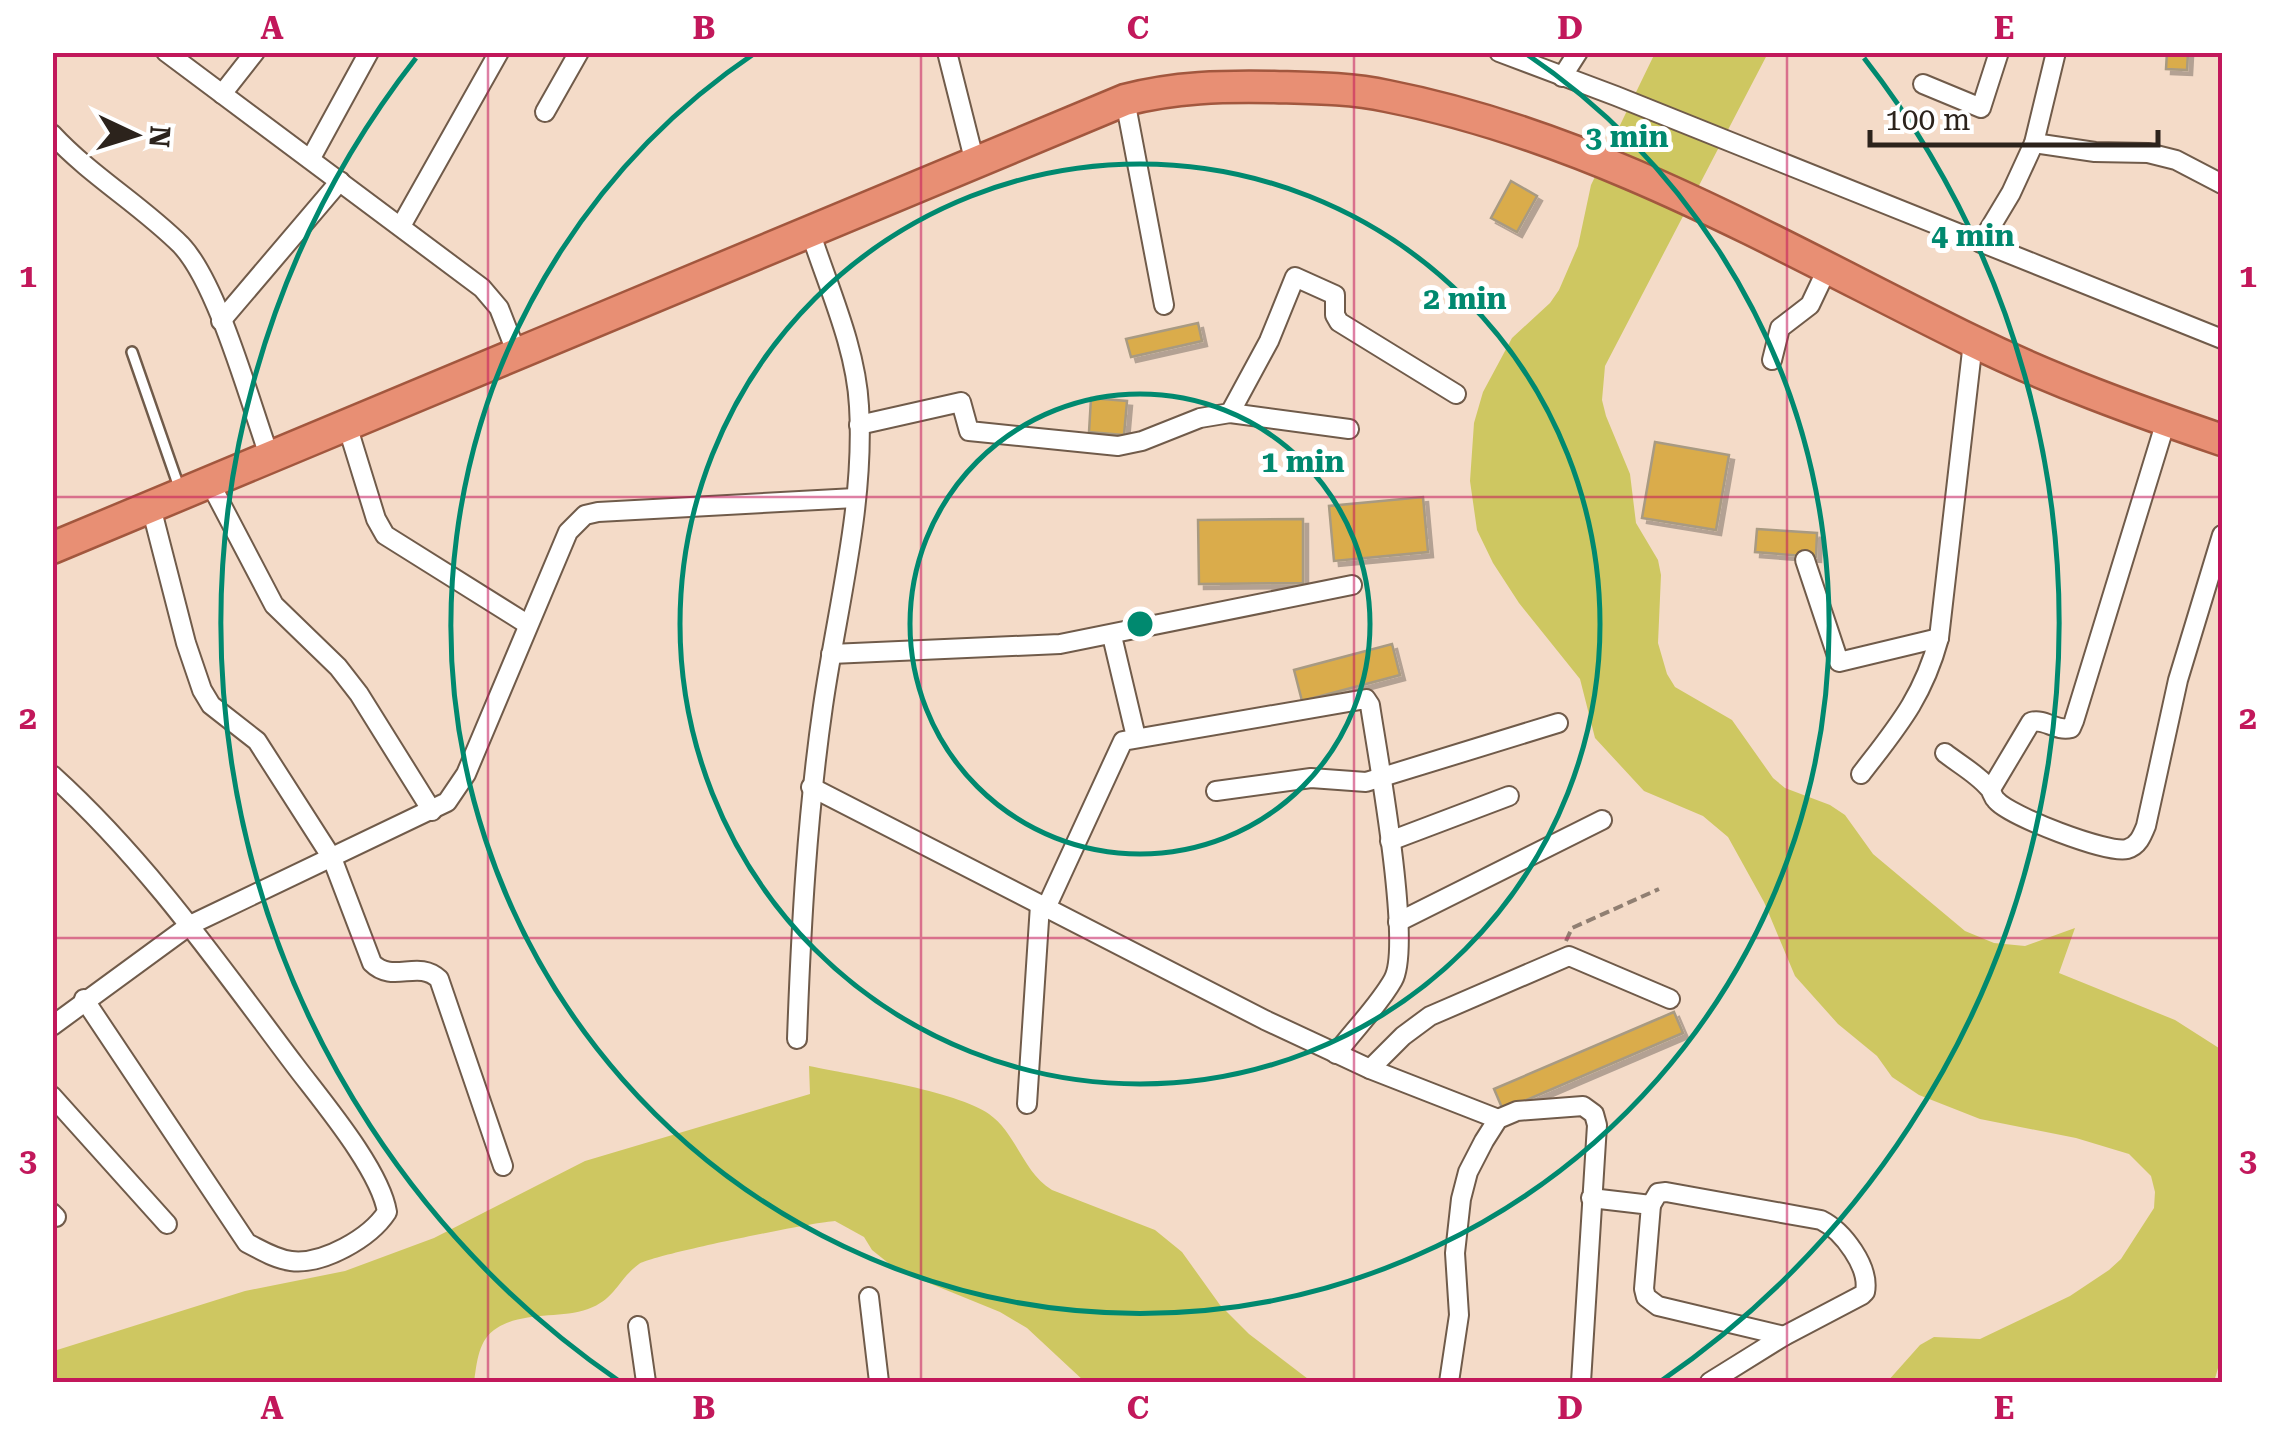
<svg xmlns="http://www.w3.org/2000/svg" width="2275" height="1435" font-family="'Roboto Serif',serif">
	<defs>
		<filter id="shadow"><feDropShadow dx="5" dy="5" stdDeviation="0" flood-color="#0004"/></filter>
	</defs>
	<rect width="100%" height="100%" fill="#f4dbc8"/>
	<g fill="#cec761">
		<path d="M1655,53h113l-163,313 -3,34 4,16 24,58 6,49 22,37 3,15 -3,68 9,31 8,13 57,33 41,58 12,10 45,17 15,10 28,39 92,77 29,12 31,3 50,-18 -16,45 116,47 47,30v304l-8,28h-327l33,-37 14,-8 46,2 90,-43 39,-26 12,-11 33,-51 1,-16 -4,-16 -22,-22 -53,-16 -96,-19 -61,-24 -27,-18 -15,-21 -39,-32 -43,-48 -31,-74 -36,-65 -25,-21 -59,-25 -49,-53 -15,-59 -61,-76 -26,-40 -16,-33 -7,-49 4,-58 9,-31 29,-54 38,-35 9,-13 19,-44 13,-61z"/>
		<path d="M809,1066c43,9 148,25 180,48 28,20 33,57 63,76l103,40 27,22 38,53 29,29 63,48h-227l-58,-54 -27,-16 -103,-42 -25,-20 -8,-13 -29,-16c-21,1 -183,34 -196,43 -21,15 -23,35 -51,45 -28,10 -64,2 -91,19 -19,11 -20,35 -23,54h-73l-25,-4 -24,4h-299v-29l4,-3 188,-59 100,-20 89,-33 151,-77 225,-67z"/>
	</g>
	<g fill="#daac4c" stroke="#a89a82" stroke-width="2.5" filter="url(#shadow)">
		<path d="M2167,52h21l-1,18 -21,-1z"/>
		<path d="M1511,181l26,15 -20,36 -26,-14z"/>
		<path d="M1198,323l4,18 -71,16 -5,-18z"/>
		<path d="M1091,398l36,3 -3,34 -35,-3z"/>
		<path d="M1655,442l74,13 -13,75 -74,-12z"/>
		<path d="M1423,497l5,55 -94,9 -5,-55z"/>
		<path d="M1303,519v64l-104,1 -1,-64z"/>
		<path d="M1757,529l60,4 -1,24 -61,-5z"/>
		<path d="M1392,644l8,31 -98,26 -8,-31z"/>
		<path d="M1674,1012l9,21 -180,77 -9,-21z"/>
	</g>
	<g fill="none" stroke-linecap="round" stroke-linejoin="round">
		<defs>
			<path id="service" d="M132,352l47,135"/>
			<g id="minor">
				<path d="M166,52l316,236 17,20 18,46"/>
				<path d="M947,52l28,111"/>
				<path d="M1499,52l117,44 606,243"/>
				<path d="M1562,77l16,-25"/>
				<path d="M1923,84l58,24 18,-56"/>
				<path d="M222,94l33,-42"/>
				<path d="M1125,100l39,205"/>
				<path d="M545,112l34,-60"/>
				<path d="M52,134c39,42 89,71 129,111 37,39 69,158 89,213"/>
				<path d="M2034,143l61,9 53,1 28,7 46,24"/>
				<path d="M311,158l58,-106"/>
				<path d="M401,226l98,-174"/>
				<path d="M1981,243l30,-50 23,-50 22,-91"/>
				<path d="M221,321l119,-140"/>
				<path d="M1772,360l8,-32 30,-23 18,-38"/>
				<path d="M1230,413l119,16"/>
				<path d="M347,425l29,94 9,16 142,89"/>
				<path d="M859,425l102,-23 8,29 149,15 24,-5 58,-23 30,-5 39,-72 26,-64 40,18v20l4,7 117,72"/>
				<path d="M210,483l64,122 64,62 21,27 73,117"/>
				<path d="M151,507l35,136 16,47 9,15 46,36 75,117 40,105c21,21 46,-4 67,16l64,187"/>
				<path d="M1805,560l34,102 100,-24"/>
				<path d="M1112,636l24,101"/>
				<path d="M831,654l229,-10 292,-59"/>
				<path d="M1945,753c14,11 32,21 43,34 4,3 4,9 8,13 13,16 112,54 131,49 11,-3 15,-13 19,-23l32,-146 44,-145"/>
				<path d="M1861,774c37,-48 62,-77 78,-136l34,-296"/>
				<path d="M52,775c94,85 166,188 242,289 27,36 86,105 93,148 -17,26 -64,53 -96,49 -16,-2 -30,-11 -44,-18l-163,-244"/>
				<path d="M811,787l454,233 105,49 128,50"/>
				<path d="M1991,789l40,-67c14,-4 25,10 40,6l3,-7 92,-300"/>
				<path d="M1216,791l95,-13 55,4 192,-59"/>
				<path d="M1390,841l119,-45"/>
				<path d="M1046,908l77,-167 243,-42 4,6c7,47 43,241 23,275 -14,25 -40,51 -57,74"/>
				<path d="M1398,922l204,-102"/>
				<path d="M52,1026l138,-101 257,-123 19,-28 102,-242 17,-17 13,-3 257,-14"/>
				<path d="M797,1039c4,-112 10,-222 26,-333 14,-98 42,-200 36,-300 -3,-59 -31,-119 -49,-175"/>
				<path d="M1370,1069l33,-33 27,-20 139,-60 101,43"/>
				<path d="M52,1096l115,128"/>
				<path d="M1027,1104l13,-199"/>
				<path d="M1591,1198l60,7 -7,84 2,8 12,9 126,30"/>
				<path d="M1651,1205l7,-12 8,-1 155,28c22,11 49,47 44,72l-3,3 -78,41 -74,46"/>
				<path d="M52,1213l4,4"/>
				<path d="M869,1297l10,85"/>
				<path d="M638,1326l8,56"/>
				<path d="M1449,1382l10,-67 -4,-62 6,-54 7,-27 16,-31 14,-22 19,-8 66,-5 11,8 3,11 -16,257"/>
			</g>
			<path id="trunk" d="M52,548l1073,-448c50,-13 98,-14 149,-13 38,1 76,1 113,9 209,41 394,151 583,244 81,40 167,71 252,100"/>
		</defs>
		<use href="#service" stroke="#705b4a" stroke-width="14"/>
		<use href="#minor" stroke="#705b4a" stroke-width="22"/>
		<use href="#trunk" stroke="#a2573e" stroke-width="35"/>
		<path stroke="#907f72" stroke-width="4" stroke-dasharray="10 5" stroke-linecap="butt" d="M1566,941l6,-13 87,-39"/>
		<use href="#service" stroke="#fff" stroke-width="9"/>
		<use href="#minor" stroke="#fff" stroke-width="18"/>
		<use href="#trunk" stroke="#e88f74" stroke-width="30"/>
	</g>
	<path fill="none" stroke="#c2185b" stroke-width="2.5" stroke-opacity="0.55" d="M488,52v1330M921,52v1330M1354,52v1330M1787,52v1330M52,497h2170M52,938h2170"/>
	<g fill="none" stroke="#00896f" stroke-width="5">
		<circle cx="1140" cy="624" r="230"/>
		<circle cx="1140" cy="624" r="460"/>
		<path d="M1525 53A689 689 0 1 1 755 53"/>
		<path d="M619 1381A919 919 0 0 1 416 58M1864 58A919 919 0 0 1 1661 1381"/>
	</g>
	<circle cx="1140" cy="624" r="15" fill="#00896f" stroke="#fff" stroke-width="5"/>
	<g font-size="30" text-anchor="middle" font-weight="bold" fill="#00896f" stroke="#fff" stroke-width="10" stroke-linejoin="round" paint-order="stroke">
		<text x="1627" y="147">3 min</text>
		<text x="1973" y="246">4 min</text>
		<text x="1465" y="309">2 min</text>
		<text x="1303" y="472">1 min</text>
	</g>
	<rect width="2275" height="1435" fill="none" stroke="#ffffff" stroke-width="110"/>
	<g transform="translate(135 135) rotate(94)" stroke="#ffffff" stroke-width="8" paint-order="stroke">
	<path d="M0-8L18 38L0 25L-18 38Z" fill="#2c231c"/>
	<text y="-15" font-size="28" font-weight="bold" text-anchor="middle" fill="#2c231c">N</text>
	</g>
	<path d="M1870 130v15h288v-15" fill="none" stroke="#2c231c" stroke-width="5"/>
	<text x="1885" y="130" font-size="30" fill="#2c231c" stroke="#ffffff" stroke-width="8" paint-order="stroke">100 m</text>
	<rect x="55" y="55" width="2165" height="1325" fill="none" stroke="#c2185b" stroke-width="4"/>
	<g font-size="32" text-anchor="middle" font-weight="bold" fill="#c2185b">
		<text x="272" y="39">A</text>
		<text x="704" y="39">B</text>
		<text x="1138" y="39">C</text>
		<text x="1570" y="39">D</text>
		<text x="2004" y="39">E</text>
		<text x="28" y="287">1</text>
		<text x="2248" y="287">1</text>
		<text x="28" y="729">2</text>
		<text x="2248" y="729">2</text>
		<text x="28" y="1171">3</text>
		<text x="2248" y="1171">3</text>
		<text x="272" y="1419">A</text>
		<text x="704" y="1419">B</text>
		<text x="1138" y="1419">C</text>
		<text x="1570" y="1419">D</text>
		<text x="2004" y="1419">E</text>
	</g>
</svg>
